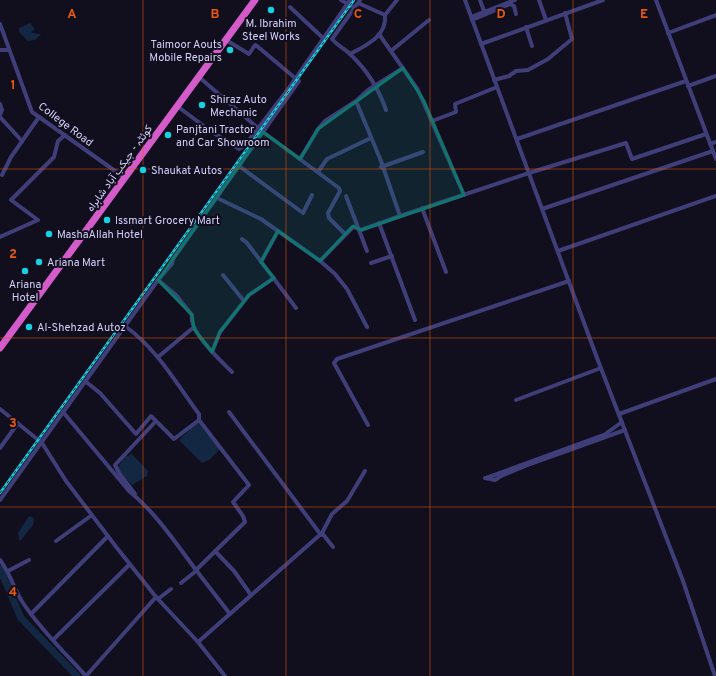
<svg xmlns="http://www.w3.org/2000/svg" width="716" height="676" font-family="Overpass,Vazirmatn,sans-serif">
	<rect width="100%" height="100%" fill="#110e1e"/>
	<g fill="#132743">
		<path d="M30,23l5,6 -4,3 1,1 9,1 -6,6 -7,1 -9,-9v-4z"/>
		<path d="M198,423l20,23 1,4 -9,9 -8,4 -23,-23 13,-13z"/>
		<path d="M132,454l16,17 -1,5 -15,9 -11,-11 -3,-7 7,-10z"/>
		<path d="M29,516l5,2 -1,7 -12,15h-2l-1,-7z"/>
	</g>
	<g fill="none" stroke-linecap="round" stroke-linejoin="round">
		<path stroke="#132743" stroke-width="7" d="M0,569l21,49 56,58"/>
		<g stroke="#3f3e79" stroke-width="4">
			<path d="M341,0l14,8"/>
			<path d="M360,0l-28,39c6,7 13,10 19,16 16,15 28,35 35,55"/>
			<path d="M465,0l132,358 86,223 32,95"/>
			<path d="M480,0l4,11"/>
			<path d="M539,0l7,20"/>
			<path d="M656,0l60,159"/>
			<path d="M358,3l27,12 12,-15"/>
			<path d="M290,7l33,31"/>
			<path d="M471,17l44,-17"/>
			<path d="M472,20l38,-16 4,2 2,8"/>
			<path d="M0,24l32,88 93,66"/>
			<path d="M526,27l6,19"/>
			<path d="M668,33l48,-18"/>
			<path d="M379,34l39,56 46,105"/>
			<path d="M226,40l23,14 6,-9 2,1 38,32"/>
			<path d="M481,44l122,-44"/>
			<path d="M0,50h9"/>
			<path d="M391,51l38,-31"/>
			<path d="M350,54c17,-9 37,-18 35,-39"/>
			<path d="M199,77l59,51"/>
			<path d="M494,80l15,-4 7,-5 12,-1 20,-11 24,-20 -7,-26"/>
			<path d="M688,86l28,-10"/>
			<path d="M356,101l25,60 19,55 129,-43 97,-30 6,16 74,-25"/>
			<path d="M0,104l2,6 -2,5"/>
			<path d="M177,106l32,24 30,19 7,-5 43,-56 61,-88"/>
			<path d="M0,117l22,24"/>
			<path d="M432,121l24,-9 -1,-8 42,-17"/>
			<path d="M263,132l76,56 1,3 -12,22 1,5 16,16"/>
			<path d="M517,139l169,-58"/>
			<path d="M710,144l6,-2"/>
			<path d="M300,159l18,-30 7,-8 31,-20 12,-11 35,-22"/>
			<path d="M239,166l64,47 9,-18"/>
			<path d="M381,167l42,-15"/>
			<path d="M318,172l9,-13 44,-21"/>
			<path d="M2,175l9,-18 28,-40"/>
			<path d="M346,196l21,55"/>
			<path d="M217,198l44,21 58,41 16,14 12,15 20,38"/>
			<path d="M422,208l24,64"/>
			<path d="M542,209l171,-58"/>
			<path d="M379,223l36,97"/>
			<path d="M0,237l38,-17 -27,-20 43,-43 4,-16 7,-6"/>
			<path d="M242,239l5,4 49,65"/>
			<path d="M558,251l158,-55"/>
			<path d="M320,261l32,-33 2,-1 7,3 39,-14"/>
			<path d="M261,262l17,-31"/>
			<path d="M371,263l21,-7"/>
			<path d="M223,275l21,26"/>
			<path d="M158,280l18,15 16,20c-4,16 29,46 40,57"/>
			<path d="M125,326c32,23 51,57 74,88v6l50,65 -16,17 10,14 2,6 -49,48 34,44"/>
			<path d="M212,352l8,-20 29,-37 25,-17"/>
			<path d="M158,357l36,-30"/>
			<path d="M85,381l15,12 36,41 15,-18 23,23 25,-19"/>
			<path d="M516,400l85,-32"/>
			<path d="M0,409l42,34 24,38 51,67 39,49 42,45 27,34"/>
			<path d="M63,412l66,79c27,22 46,51 67,79"/>
			<path d="M229,412l92,123"/>
			<path d="M619,414l97,-35"/>
			<path d="M368,425l-34,-62 3,-4 232,-78"/>
			<path d="M0,448l18,-25"/>
			<path d="M485,478l10,2 6,-4 29,-12 95,-34"/>
			<path d="M486,478l118,-43 18,-13"/>
			<path d="M135,494l-16,-21 -4,-8 41,-44"/>
			<path d="M0,500l158,-220 14,-16 1,-5 126,-178"/>
			<path d="M322,533l10,-19 15,-13 18,-30"/>
			<path d="M56,541l36,-26"/>
			<path d="M215,551l19,20 17,24"/>
			<path d="M0,560c10,13 14,29 23,43 18,27 42,50 63,73"/>
			<path d="M8,571l21,-11"/>
			<path d="M181,583l15,-12"/>
			<path d="M158,599l13,-10"/>
			<path d="M31,614l77,-78"/>
			<path d="M53,640l77,-76"/>
			<path d="M198,642l124,-109 11,14"/>
			<path d="M86,676l70,-79"/>
		</g>
		<path stroke="#d45cca" stroke-width="7" d="M0,348l255,-348"/>
		<defs>
			<path id="rail" d="M0,493l354,-493"/>
		</defs>
		<use href="#rail" stroke="#16d1e1" stroke-width="2.5"/>
		<use href="#rail" stroke="#110e1e" stroke-width="1" stroke-dasharray="3" stroke-linecap="butt"/>
	</g>
	<path fill="#0f766e" fill-opacity="0.2" stroke="#0f766e" stroke-width="3" stroke-linejoin="round" d="M403,68l21,33 40,94 -103,35 -8,-4 -33,35 -42,-30 -17,31 13,16 -25,17 -29,37 -8,20 -18,-23 -2,-14 -34,-35 105,-148 37,27 18,-30z"/>
	<path fill="none" stroke="#e8590c" stroke-width="1" stroke-opacity="0.55" d="M143,0v676M286,0v676M430,0v676M573,0v676M0,169h716M0,338h716M0,507h716"/>
	<g fill="#16d1e1" stroke="#110e1e" stroke-width="1.5">
		<circle cx="271" cy="10" r="4"/>
		<circle cx="230" cy="50" r="4"/>
		<circle cx="202" cy="105" r="4"/>
		<circle cx="168" cy="135" r="4"/>
		<circle cx="143" cy="170" r="4"/>
		<circle cx="107" cy="220" r="4"/>
		<circle cx="49" cy="234" r="4"/>
		<circle cx="39" cy="262" r="4"/>
		<circle cx="25" cy="271" r="4"/>
		<circle cx="29" cy="327" r="4"/>
	</g>
	<g text-anchor="middle" stroke-width="4" stroke-linejoin="round" paint-order="stroke">
		<g font-size="11" fill="#d4d0fa" stroke="#110e1e" text-anchor="start">
			<text x="271" y="27" text-anchor="middle">M. Ibrahim<tspan x="271" dy="13">Steel Works</tspan></text>
			<text x="222" y="48" text-anchor="end">Taimoor Aouts<tspan x="222" dy="13">Mobile Repairs</tspan></text>
			<text x="210" y="103">Shiraz Auto<tspan x="210" dy="13">Mechanic</tspan></text>
			<text x="176" y="133">Panjtani Tractor<tspan x="176" dy="13">and Car Showroom</tspan></text>
			<text x="151" y="174">Shaukat Autos</text>
			<text x="115" y="224">Issmart Grocery Mart</text>
			<text x="57" y="238">MashaAllah Hotel</text>
			<text x="47" y="266">Ariana Mart</text>
			<text x="25" y="288" text-anchor="middle">Ariana<tspan x="25" dy="13">Hotel</tspan></text>
			<text x="37" y="331">Al-Shehzad Autoz</text>
		</g>
		<g font-size="11" fill="#d4d0fa" stroke="#110e1e">
			<text transform="translate(66 124) rotate(37)" y="4">College Road</text>
			<text transform="translate(119 168) rotate(-54)" y="4">کوئٹہ - جیکب آباد شاہراہ</text>
		</g>
	</g>
	<g font-size="13" text-anchor="middle" font-weight="bold" fill="#e8590c" stroke="#110e1e" stroke-width="4" stroke-linejoin="round" paint-order="stroke">
		<text x="72" y="18">A</text>
		<text x="215" y="18">B</text>
		<text x="358" y="18">C</text>
		<text x="501" y="18">D</text>
		<text x="644" y="18">E</text>
		<text x="13" y="89">1</text>
		<text x="13" y="258">2</text>
		<text x="13" y="427">3</text>
		<text x="13" y="596">4</text>
	</g>
</svg>
